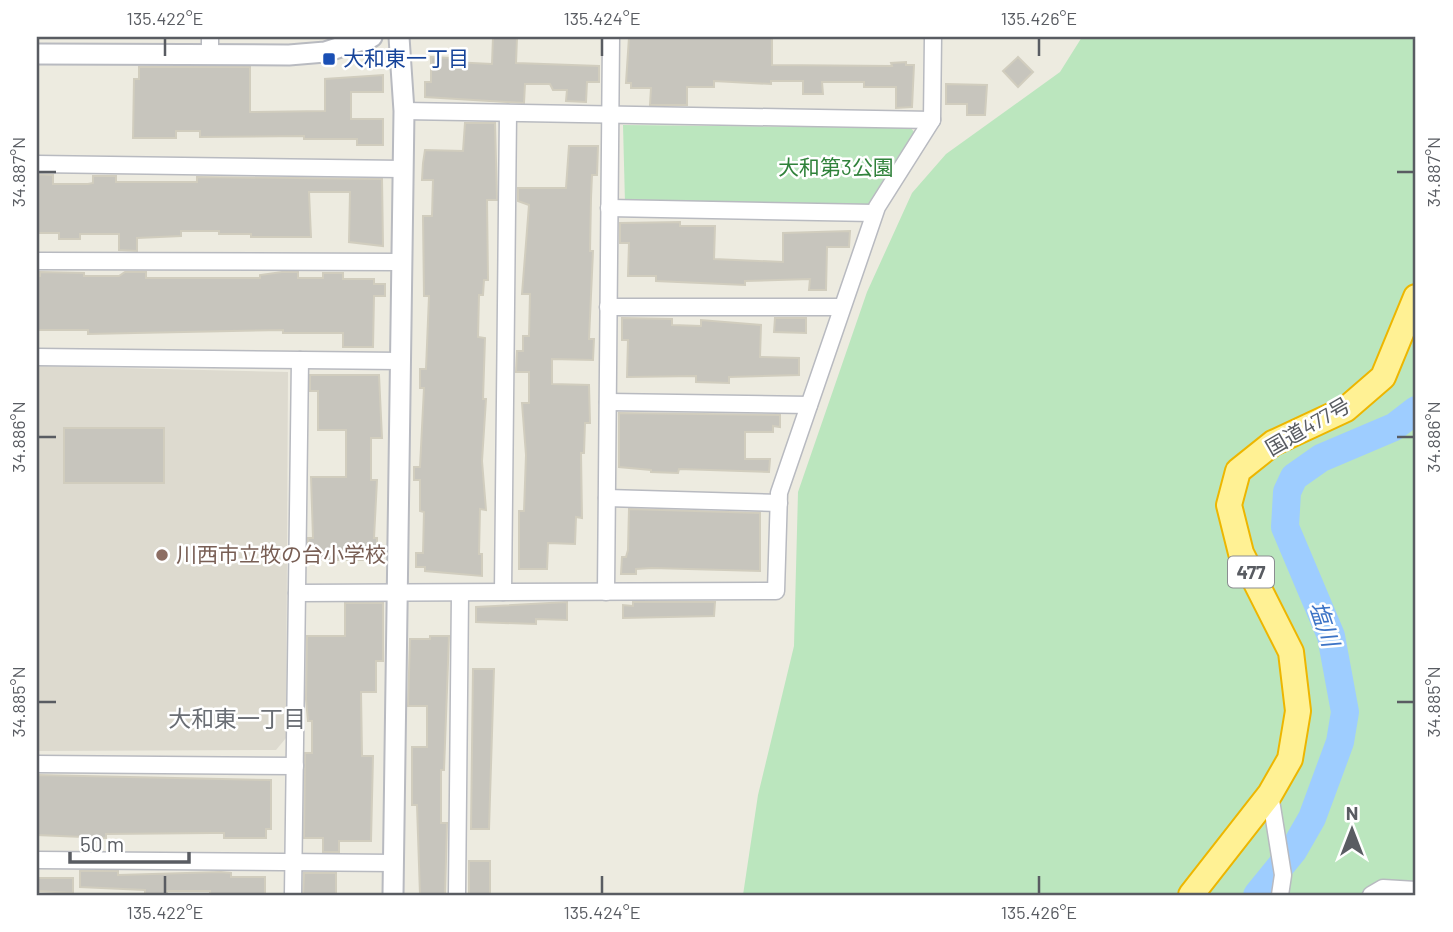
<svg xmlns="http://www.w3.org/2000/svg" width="1453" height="932" font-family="Barlow,'Noto Sans JP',sans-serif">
	<rect width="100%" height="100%" fill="#edebe0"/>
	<path fill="#dddacf" d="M37,366l251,6 -2,366 -10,12 -239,1z"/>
	<g fill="#bbe6be">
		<path d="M1082,37h334v858h-673l15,-100 36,-149 4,-154 69,-200 45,-99 34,-39 114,-82z"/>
		<path d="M623,125l288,3 3,4 -49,77 -240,-6z"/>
	</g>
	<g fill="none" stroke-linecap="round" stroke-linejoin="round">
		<path stroke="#9ecdff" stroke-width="28" d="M1257,895l36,-44 19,-33 28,-76 5,-30 -14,-76 -46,-109 2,-35 7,-15 27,-19 73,-31 22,-17"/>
	</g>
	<g fill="#c7c5bd" stroke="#d1cdbe" stroke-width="2">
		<path d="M493,37l24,1 -1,25 83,3v16h-12l-1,20 -20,-1 1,-11h-14l-3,-6h-25l-1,19 -99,-6v-15h6v-25l21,1v4l40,2z"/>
		<path d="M629,37h143v28l120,1 -1,-3 15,-1v3h8l-2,42 -16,1v-21h-32v-5h-42l1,12h-20v-13h-32v3l-57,-3v6h-27v18h-37l1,-17h-20v-5h-5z"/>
		<path d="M1018,57l15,15 -15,15 -15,-16z"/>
		<path d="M139,67h111v45l75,-1v-32l58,-4v17h-32v27h32v26h-26v-6h-53v-3l-104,1v-6h-24v7h-43l1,-59h5z"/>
		<path d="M946,84l41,1 -2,30h-18v-11h-21z"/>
		<path d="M465,123h30l2,77h-10l1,80h-4l-1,15h-4l-1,42 7,1 -2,61h3l-4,62 4,49 -6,-1 -1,45h3v22l-57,-5v-4h-9v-14h7l1,-41 -4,-1v-31h-6v-13h6l4,-79h-4v-19h6l3,-73h-5l-1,-80h9l1,-36h-11l1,-17 2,-13 38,1z"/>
		<path d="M569,146h29l-1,29h-5l-1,23 -1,53h3l-4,88h5l-1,21 -41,-1v25l37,1 1,38h-5l-1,30h-3l1,65 -6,-1 -1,27 -27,-1 -1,26h-28v-58h5l2,-56 -4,-52h7v-31h-13l1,-21h6v-15h6l1,-42h-8l7,-89 -11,-4v-13h48z"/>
		<path d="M37,174l16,1v9h35l5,-1v-7h23v6h81v-5l185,2 1,67 -34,-4 1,-50h-41l2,45h-60v-3h-32v-3h-38v5l-44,2v13l-18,-1v-16h-39v5h-21v-6h-21z"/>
		<path d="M680,222v4h35l-1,33 69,3v-29l67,-2 -1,16h-22l-1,43h-17l1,-11 -65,2v4l-89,-4v-5h-28l1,-33h-9v-20z"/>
		<path d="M40,272l44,1v3h35l6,-4h21v6h114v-3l22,-3h16v6h25v-5h20v6h31v5h11v12h-11l-1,51h-30v-14h-60v-3l-195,4v-4h-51v-54h3z"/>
		<path d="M622,318l50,1v6l29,1v-6l60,5 -1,32 39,1v17l-70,2v6l-33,-1v-6l-69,1 1,-37h-6z"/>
		<path d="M775,318h31v15l-32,-1z"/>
		<path d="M310,375h69l3,63h-11v42h6l-3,58h3v22h-69v-22h5l-2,-61h35v-47h-28v-39h-8z"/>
		<path d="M619,413l161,2v12l-7,-1v6h-28v27h25l-1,13 -90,-3 -1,4 -27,-1v-2l-32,-3z"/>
		<rect x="64" y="428" width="100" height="55"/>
		<path d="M629,509l131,4v58l-108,-3 -16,1v5h-15l1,-17h4l2,-7z"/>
		<path d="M567,602v18l-31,-1v5l-60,-2v-15z"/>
		<path d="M633,602h82l-1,14 -91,2v-13l10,1z"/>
		<path d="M345,603h38v58h-7v31h-15l1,64h11l-2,85h-32v11h-16v-14h-19l1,-85h7v-32h-4l-2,-22 1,-63h38z"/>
		<path d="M430,636h19l-5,134h-3v53h6l-2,72h-25l-3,-90h-5v-58h15v-41h-19l2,-67h20z"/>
		<path d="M473,669h21l-5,160h-18z"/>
		<path d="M37,775l234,5v49h-5v9h-42v-5h-12l-106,1v4l-69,-3z"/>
		<rect x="469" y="861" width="21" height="34"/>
		<path d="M80,871h38v4l103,-3 10,1v4h34v18l-55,-1v-3h-43v4h-22v-5l-65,-3z"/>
		<path d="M304,873h32v22h-33z"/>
		<path d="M37,878h36v15l-36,-2z"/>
	</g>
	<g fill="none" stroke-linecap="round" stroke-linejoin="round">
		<defs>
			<g id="minor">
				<path d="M210,55v-18"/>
				<path d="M404,111l528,9"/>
				<path d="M37,164l365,5"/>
				<path d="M609,208l265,5"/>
				<path d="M37,261l364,1"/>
				<path d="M608,307h234"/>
				<path d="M37,357l363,4"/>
				<path d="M608,402l201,3"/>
				<path d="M607,498l172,5"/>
				<path d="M503,592l5,-479"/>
				<path d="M606,592l5,-555"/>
				<path d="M297,593l479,-2 3,-98 98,-286 55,-87 1,-83"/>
				<path d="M37,764l258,2"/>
				<path d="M1270,794l13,81 -3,20"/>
				<path d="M37,860l357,3"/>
				<path d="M293,895l7,-535"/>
				<path d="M457,895l3,-302"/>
				<path d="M1371,895l12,-7 33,2"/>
			</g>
			<g id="tertiary">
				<path d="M37,54l252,1 36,-3 47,-15"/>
				<path d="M393,895l11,-784 -5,-74"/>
			</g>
			<path id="trunk" d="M1191,895l79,-101 20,-35 8,-48 -7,-59 -50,-99 -12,-48 9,-34 35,-28 73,-34 37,-32 33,-80"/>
		</defs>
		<use href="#minor" stroke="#b8bac0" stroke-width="19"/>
		<use href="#tertiary" stroke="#b8bac0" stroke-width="23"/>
		<use href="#trunk" stroke="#edb600" stroke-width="28"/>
		<use href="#minor" stroke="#fff" stroke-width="16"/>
		<use href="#tertiary" stroke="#fff" stroke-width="19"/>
		<use href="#trunk" stroke="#fff194" stroke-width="24"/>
	</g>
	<path fill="none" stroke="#595c62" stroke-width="2.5" d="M165,38v18M602,38v18M1039,38v18M38,172h18M1397,172h17M38,437h18M1397,437h17M38,702h18M1397,702h17M165,876v18M602,876v18M1039,876v18"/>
	<rect fill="#1a4fb4" stroke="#fff" stroke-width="2.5" x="322" y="52" width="14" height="14" rx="3.5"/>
	<circle fill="#8d6e63" stroke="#fff" stroke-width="2.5" cx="162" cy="555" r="7"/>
	<g text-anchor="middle" stroke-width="5" stroke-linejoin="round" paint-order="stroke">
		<rect fill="#fff" stroke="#8b8d91" stroke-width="2" x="1228" y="556.5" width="46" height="31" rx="5"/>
		<g font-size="19" font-weight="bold" fill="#595c62">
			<text x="1251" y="579">477</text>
		</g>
		<g font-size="21" fill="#164399" stroke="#fff" text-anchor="start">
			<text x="343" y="66">大和東一丁目</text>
		</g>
		<g font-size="21" fill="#30823b" stroke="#fff">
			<text x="836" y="175">大和第3公園</text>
		</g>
		<g font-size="21" fill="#595c62" stroke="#fff">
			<text transform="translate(1308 427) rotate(-30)" y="7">国道477号</text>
		</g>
		<g font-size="21" fill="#785e54" stroke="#fff" text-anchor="start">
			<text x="176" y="562">川西市立牧の台小学校</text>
		</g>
		<g font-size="23" font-style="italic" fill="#3d74c6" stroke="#fff">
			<text transform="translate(1324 624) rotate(71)" y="8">塩川</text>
		</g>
		<g font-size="23" fill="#6a6e74" stroke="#fff">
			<text x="237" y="727">大和東一丁目</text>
		</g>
	</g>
	<rect width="1453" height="932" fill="none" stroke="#ffffff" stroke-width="77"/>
	<g transform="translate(1352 830)" stroke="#ffffff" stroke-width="5" paint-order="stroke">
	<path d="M0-5L12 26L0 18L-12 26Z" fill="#595c62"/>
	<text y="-10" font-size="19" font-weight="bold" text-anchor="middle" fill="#595c62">N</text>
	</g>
	<path d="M70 852v10h119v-10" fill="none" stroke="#595c62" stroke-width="3.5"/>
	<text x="80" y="852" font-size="21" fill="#595c62" stroke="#ffffff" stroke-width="5" paint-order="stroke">50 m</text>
	<rect x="38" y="38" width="1376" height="856" fill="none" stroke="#595c62" stroke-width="2.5"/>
	<g font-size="18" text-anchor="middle" fill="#595c62">
		<text x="165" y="25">135.422°E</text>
		<text x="602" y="25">135.424°E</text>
		<text x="1039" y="25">135.426°E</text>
		<text transform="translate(19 172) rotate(-90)" y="6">34.887°N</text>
		<text transform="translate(1434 172) rotate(-90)" y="6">34.887°N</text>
		<text transform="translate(19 437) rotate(-90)" y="6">34.886°N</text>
		<text transform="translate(1434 437) rotate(-90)" y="6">34.886°N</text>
		<text transform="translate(19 702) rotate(-90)" y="6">34.885°N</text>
		<text transform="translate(1434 702) rotate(-90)" y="6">34.885°N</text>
		<text x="165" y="919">135.422°E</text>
		<text x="602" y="919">135.424°E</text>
		<text x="1039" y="919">135.426°E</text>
	</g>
</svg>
